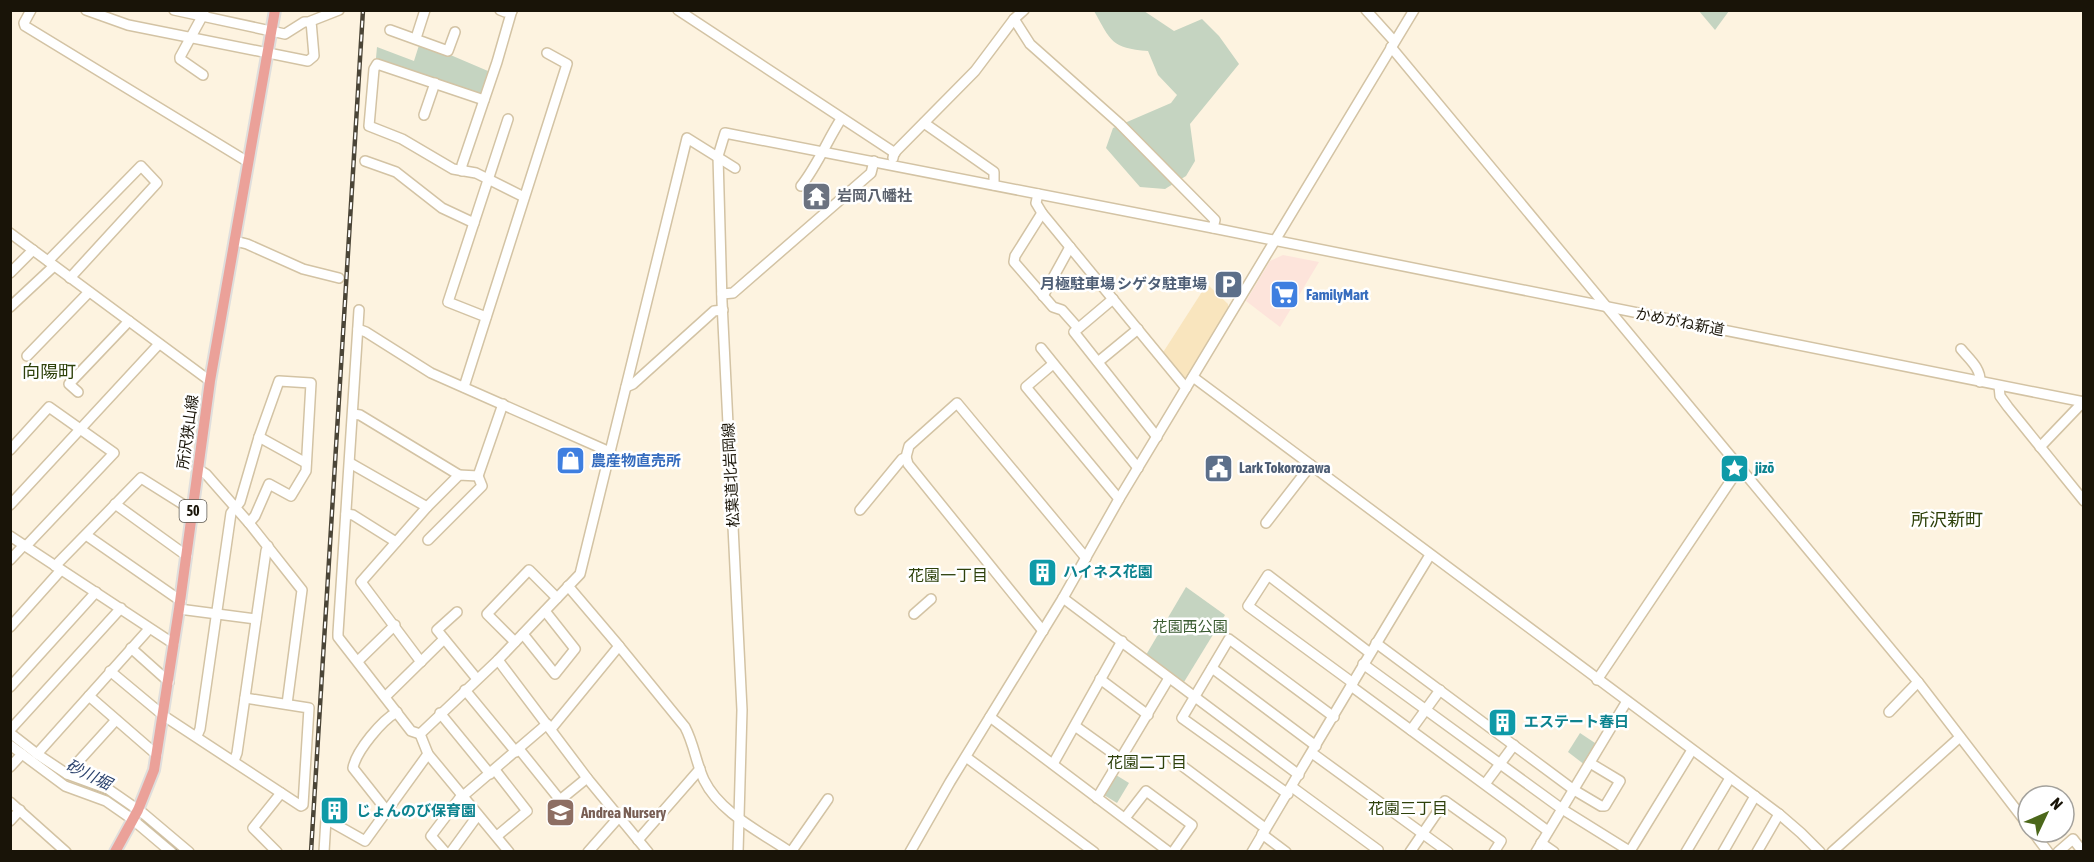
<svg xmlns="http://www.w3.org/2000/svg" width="2094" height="862" font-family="'Asap Condensed','Noto Sans JP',sans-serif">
	<rect width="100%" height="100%" fill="#fdf3e0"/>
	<path fill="#fde4db" d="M1283,255l36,7 -39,65 -34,-26 24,-40z"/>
	<path fill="#f9e5be" d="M1207,284l21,20v6l-42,70h-3l-21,-26z"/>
	<g fill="#c5d4c1">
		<path d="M1094,11h50l30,20 28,-12 17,17 20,28 -49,60 5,37 -9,15 -21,13 -25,-2 -34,-39 7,-20 58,-25 6,-8 -19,-20 -10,-24c-37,-3 -37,-10 -54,-40z"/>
		<path d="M1699,11h30l-14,19z"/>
		<path d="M420,42l68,29 -8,25 -104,-38 1,-11 37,14z"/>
		<path d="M1186,587l39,28 -41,67 -38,-27z"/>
		<path d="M1580,733l18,12 -13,20 -17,-13z"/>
		<path d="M1116,775l13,8 -12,20 -13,-8z"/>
	</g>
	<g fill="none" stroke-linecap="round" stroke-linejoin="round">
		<g stroke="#788395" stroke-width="2">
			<path d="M78,783l28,11 22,14"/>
			<path d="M144,821l36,31"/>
		</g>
		<defs>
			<g id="minor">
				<path d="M31,10l-7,13 1,3 223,136"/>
				<path d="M86,10l42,15 180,36 6,-5 -3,-35 28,-11"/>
				<path d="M174,10l111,24 19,-12h6"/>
				<path d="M500,10l5,2 7,-1"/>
				<path d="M678,10l217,143"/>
				<path d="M1366,10l28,31"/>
				<path d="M1014,19l16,25 90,80 95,96 -2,8"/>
				<path d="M390,30l58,21 7,-19"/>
				<path d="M416,38l9,-28"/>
				<path d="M1391,47l527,635 110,143"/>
				<path d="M203,75l-23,-16v-2l24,-44"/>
				<path d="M484,100l-107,-36 -3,5 -5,57 33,13 51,30 23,4 48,24"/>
				<path d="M424,115l11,-32"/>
				<path d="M924,123l70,49v13"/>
				<path d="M893,158l1,-5 81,-82 39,-52 10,-9"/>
				<path d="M365,161l31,11 46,36 32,15"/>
				<path d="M462,171v-6l35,-103 15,-52"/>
				<path d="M801,186c16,-20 26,-45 40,-67"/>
				<path d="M1038,194l-2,9 6,10 144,175"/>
				<path d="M1042,213l-27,43 -1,6 39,45 9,3 16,18"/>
				<path d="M10,233l200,148"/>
				<path d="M235,241l12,3 56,25 36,9"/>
				<path d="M48,261l93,-95 16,17 -87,95"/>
				<path d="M10,273l23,-23"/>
				<path d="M722,294l11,-1 138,-120 3,-12"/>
				<path d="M1043,296l27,-49"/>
				<path d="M1113,299l-39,33 83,105"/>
				<path d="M10,307l44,-41"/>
				<path d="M359,310l-21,323v4l73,94 9,3"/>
				<path d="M486,317l-38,-15 60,-183"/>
				<path d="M358,329l8,3 65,41 179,79"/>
				<path d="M1041,348l97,120"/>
				<path d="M1961,349c8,10 20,19 19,33"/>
				<path d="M27,356l62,-64"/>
				<path d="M1098,362l40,-33"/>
				<path d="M1053,364l-27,23 93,112"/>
				<path d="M1193,377l586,437 22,19 19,19"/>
				<path d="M1999,386l1,10 8,11 76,94"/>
				<path d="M464,387l103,-323 -20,-11"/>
				<path d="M626,387l7,-3 81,-73 9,-1"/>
				<path d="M78,392l-9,-8 60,-63"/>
				<path d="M353,414l7,1 99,60"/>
				<path d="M259,437l47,26"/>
				<path d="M2040,447l44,-46"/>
				<path d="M10,450l39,-43 65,46 -88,93"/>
				<path d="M906,457l2,7 135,167"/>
				<path d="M350,463l77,44"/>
				<path d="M198,469l8,5 43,49 53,67 -15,114"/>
				<path d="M115,504l72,52"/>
				<path d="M10,505l149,-161"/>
				<path d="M860,510l42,-51 4,-2 3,-11 48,-43 129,155"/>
				<path d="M346,514l7,1 43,27"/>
				<path d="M1266,523l45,-58"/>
				<path d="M86,535l95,66"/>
				<path d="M10,536l164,108"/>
				<path d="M428,540l54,-54 -4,-10"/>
				<path d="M10,560l14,-15"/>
				<path d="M55,566l86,-88 43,27 9,2"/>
				<path d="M1063,598l236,177"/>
				<path d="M179,609l77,10"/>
				<path d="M457,612l-20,18 40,49"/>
				<path d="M914,614l17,-15"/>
				<path d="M10,627l51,-57"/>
				<path d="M523,634l32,40 20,-25 -30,-38"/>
				<path d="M515,642l-28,-28 42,-44 28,28"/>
				<path d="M1376,643l198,147 27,16h4l15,-25 -30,-18"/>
				<path d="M619,646l66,81c9,17 11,36 19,53 16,33 57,52 86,72"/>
				<path d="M131,648l38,34"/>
				<path d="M498,660l89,118 61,74"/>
				<path d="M358,661l37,-36"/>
				<path d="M421,662l-60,-80 66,-75 32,-32 19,1 25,-72"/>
				<path d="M1363,664l199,145 69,43"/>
				<path d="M1212,668l104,78"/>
				<path d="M110,671l54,45 137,90 2,-1 6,-97 -64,-10"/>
				<path d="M1100,679l48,36"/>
				<path d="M1597,680l143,-213"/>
				<path d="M1353,683l-105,-77 20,-31 102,78"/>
				<path d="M1351,686l197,145"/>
				<path d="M10,687l86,-95"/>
				<path d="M465,690l51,62"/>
				<path d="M89,696l68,59"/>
				<path d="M385,697l59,-58"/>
				<path d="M1889,712l29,-30"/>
				<path d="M440,713l50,61"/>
				<path d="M990,717l179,135"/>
				<path d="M1075,726l46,33"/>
				<path d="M551,729l68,-83 -51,-60"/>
				<path d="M10,730l111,-122"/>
				<path d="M1411,730l29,-40"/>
				<path d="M10,733l27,21 30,20 41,15 36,25 45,38"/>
				<path d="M197,736l3,-7 31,-216 9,-11 19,-65 20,-56 32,2 -5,88 -15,25 -22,-12 -14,32 -6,7"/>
				<path d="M10,745l55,41 41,15 26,18 39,33"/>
				<path d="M519,749l41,51 27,-22"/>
				<path d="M1312,753l136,99"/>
				<path d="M37,754l112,-125"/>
				<path d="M966,757l128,95"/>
				<path d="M1173,759l92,69"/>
				<path d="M234,761l3,-8 29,-202 2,-5"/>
				<path d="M1053,764l69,-123"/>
				<path d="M10,767l12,-13"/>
				<path d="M495,770l32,41 -30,25"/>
				<path d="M67,774l49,-54"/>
				<path d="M1485,784l29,-39"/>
				<path d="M1292,787l86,63 -1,2"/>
				<path d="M1288,794l-106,-76 47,-79 105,78"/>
				<path d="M463,796l84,-72"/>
				<path d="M1097,798l72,-120"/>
				<path d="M10,802l56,50"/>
				<path d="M387,811l-34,-43c3,-17 29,-48 44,-56"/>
				<path d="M1125,818l21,-27 46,34 -19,27"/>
				<path d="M10,821l10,-11"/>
				<path d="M2033,832l15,20"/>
				<path d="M1262,834l24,18"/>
				<path d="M638,840l62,-71"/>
				<path d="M1541,843l13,9"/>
				<path d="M1630,851l62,-101"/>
				<path d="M277,852l-24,-24 28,-35"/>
				<path d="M324,852l2,-33 39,22 63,-87"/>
				<path d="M445,852l-14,-16 31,-41"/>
				<path d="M451,852l27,-37"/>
				<path d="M509,852l-81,-98 -8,-20 78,-74 82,-86 107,-436 48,30"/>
				<path d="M588,852l31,-35"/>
				<path d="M738,852l4,-142 -20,-408 -4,-146 7,-23 488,95 871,174"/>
				<path d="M791,852l37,-53"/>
				<path d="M910,852l40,-70 113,-184 56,-99 295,-489"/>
				<path d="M1252,852c59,-99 118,-199 178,-297"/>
				<path d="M1410,852l35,-51 56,40 -7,11"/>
				<path d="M1536,852l91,-151"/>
				<path d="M1686,852l44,-74"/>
				<path d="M1723,852l32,-56"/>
				<path d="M1757,852l22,-38"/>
				<path d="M1832,852l128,-115"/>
				<path d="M2058,852l15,-13 10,13"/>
			</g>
			<path id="major" d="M115,852l23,-42 16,-40 25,-161 31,-228 65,-371"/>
		</defs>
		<use href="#minor" stroke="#d3c3a4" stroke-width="12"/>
		<use href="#major" stroke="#dfdedc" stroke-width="14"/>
		<use href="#minor" stroke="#fff" stroke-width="9"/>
		<use href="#major" stroke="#eba199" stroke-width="10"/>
		<defs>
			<path id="rail" d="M311,852l52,-842"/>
		</defs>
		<use href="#rail" stroke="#4b4537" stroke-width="4.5"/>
		<use href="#rail" stroke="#fff" stroke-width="2" stroke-dasharray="7" stroke-linecap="butt"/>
	</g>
	<defs>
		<symbol id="temple-square" viewBox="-11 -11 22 22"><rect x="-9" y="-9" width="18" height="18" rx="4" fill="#6b7280" stroke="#fff"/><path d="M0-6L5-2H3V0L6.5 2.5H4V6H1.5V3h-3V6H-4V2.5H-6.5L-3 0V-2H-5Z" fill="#fff"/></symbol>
		<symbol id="parking-square" viewBox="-11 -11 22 22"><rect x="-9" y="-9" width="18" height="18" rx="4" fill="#5c6f8a" stroke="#fff"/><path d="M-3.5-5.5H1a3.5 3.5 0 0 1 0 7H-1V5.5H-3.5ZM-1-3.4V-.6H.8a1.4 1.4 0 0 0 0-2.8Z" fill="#fff"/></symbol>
		<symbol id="supermarket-square" viewBox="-11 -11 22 22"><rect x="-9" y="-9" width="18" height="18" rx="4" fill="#3f7fe0" stroke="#fff"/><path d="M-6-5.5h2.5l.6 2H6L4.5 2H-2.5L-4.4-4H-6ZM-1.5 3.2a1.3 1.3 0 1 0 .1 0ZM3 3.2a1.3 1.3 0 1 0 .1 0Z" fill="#fff"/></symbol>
		<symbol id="shop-square" viewBox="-11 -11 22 22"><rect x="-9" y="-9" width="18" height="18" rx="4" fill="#3f7fe0" stroke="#fff"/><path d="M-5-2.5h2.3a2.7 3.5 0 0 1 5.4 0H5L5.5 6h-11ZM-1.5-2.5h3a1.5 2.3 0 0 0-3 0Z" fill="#fff"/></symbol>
		<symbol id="civic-square" viewBox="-11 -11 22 22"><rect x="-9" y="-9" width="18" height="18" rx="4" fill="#5c6f8a" stroke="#fff"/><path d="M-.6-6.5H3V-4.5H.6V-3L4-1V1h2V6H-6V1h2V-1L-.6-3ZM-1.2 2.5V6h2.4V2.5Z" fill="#fff"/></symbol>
		<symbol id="sight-square" viewBox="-11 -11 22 22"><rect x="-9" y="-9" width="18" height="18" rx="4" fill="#0f9aa8" stroke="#fff"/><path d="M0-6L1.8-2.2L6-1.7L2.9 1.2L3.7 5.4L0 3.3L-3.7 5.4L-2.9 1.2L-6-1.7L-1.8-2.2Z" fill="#fff"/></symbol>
		<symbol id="building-square" viewBox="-11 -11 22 22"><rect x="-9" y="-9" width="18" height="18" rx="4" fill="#0f9aa8" stroke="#fff"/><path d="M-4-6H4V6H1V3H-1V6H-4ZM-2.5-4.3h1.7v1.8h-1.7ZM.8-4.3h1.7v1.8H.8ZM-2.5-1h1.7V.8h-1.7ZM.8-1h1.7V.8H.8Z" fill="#fff"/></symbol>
		<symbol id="school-square" viewBox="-11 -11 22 22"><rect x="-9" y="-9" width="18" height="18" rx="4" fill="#8d6e63" stroke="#fff"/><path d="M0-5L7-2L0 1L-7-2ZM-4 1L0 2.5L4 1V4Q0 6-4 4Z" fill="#fff"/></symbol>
	</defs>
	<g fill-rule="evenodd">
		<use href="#temple-square" x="800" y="180" width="33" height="33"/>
		<use href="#parking-square" x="1212" y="268" width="33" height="33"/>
		<use href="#supermarket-square" x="1268" y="278" width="33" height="33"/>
		<use href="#shop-square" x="554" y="444" width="33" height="33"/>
		<use href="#civic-square" x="1202" y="452" width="33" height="33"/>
		<use href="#sight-square" x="1718" y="452" width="33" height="33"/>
		<use href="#building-square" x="1026" y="556" width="33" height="33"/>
		<use href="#building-square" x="1486" y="706" width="33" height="33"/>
		<use href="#building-square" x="318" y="794" width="33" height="33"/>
		<use href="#school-square" x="544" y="796" width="33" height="33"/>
	</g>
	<g text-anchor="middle" stroke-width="5" stroke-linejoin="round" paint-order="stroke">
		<rect fill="#fff" stroke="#5e5a52" stroke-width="1.5" x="179.5" y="500" width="27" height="22" rx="4.5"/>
		<g font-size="14" font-weight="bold" fill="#191408">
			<text x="193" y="516">50</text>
		</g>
		<g font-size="15" font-weight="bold" fill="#5b616d" stroke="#fff" text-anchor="start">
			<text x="837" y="201">岩岡八幡社</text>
		</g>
		<g font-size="15" font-weight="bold" fill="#4e5e75" stroke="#fff" text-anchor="end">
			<text x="1207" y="289">月極駐車場 シゲタ駐車場</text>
			<text x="1239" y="473" text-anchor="start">Lark Tokorozawa</text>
		</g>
		<g font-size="15" font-weight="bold" fill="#366cbe" stroke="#fff" text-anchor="start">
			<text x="1306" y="300">FamilyMart</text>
			<text x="591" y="466">農産物直売所</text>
		</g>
		<g font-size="15" fill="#191408" stroke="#fff">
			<text transform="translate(1680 322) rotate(11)" y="5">かめがね新道</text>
			<text transform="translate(188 432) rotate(-82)" y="5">所沢狭山線</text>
			<text transform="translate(731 475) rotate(-93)" y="5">松葉道北岩岡線</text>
		</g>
		<g font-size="15" font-weight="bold" fill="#0d838f" stroke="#fff" text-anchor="start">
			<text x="1755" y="473">jizō</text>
			<text x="1063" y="577">ハイネス花園</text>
			<text x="1524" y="727">エステート春日</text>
			<text x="356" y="816">じょんのび保育園</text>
		</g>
		<g font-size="15" fill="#3a5b31" stroke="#fff">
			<text x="1190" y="632">花園西公園</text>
		</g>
		<g font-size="15" font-weight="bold" fill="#785e54" stroke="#fff" text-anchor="start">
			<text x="581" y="818">Andrea Nursery</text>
		</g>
		<g font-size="16" fill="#2e410b" stroke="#fff">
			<text x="948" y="581">花園一丁目</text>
			<text x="1147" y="768">花園二丁目</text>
			<text x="1408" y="814">花園三丁目</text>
		</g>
		<g font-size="16" font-style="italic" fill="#2b426c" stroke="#fff">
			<text transform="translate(89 774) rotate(26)" y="6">砂川堀</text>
		</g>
		<g font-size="18" fill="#2e410b" stroke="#fff">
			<text x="49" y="378">向陽町</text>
			<text x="1947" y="526">所沢新町</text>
		</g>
	</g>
	<rect width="2094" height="862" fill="none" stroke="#191408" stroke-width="24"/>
	<g transform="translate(2046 814) rotate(46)"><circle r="28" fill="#ffffff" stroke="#a3a19c" stroke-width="1.5"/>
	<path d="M0-4.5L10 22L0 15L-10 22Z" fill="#4b671a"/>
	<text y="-9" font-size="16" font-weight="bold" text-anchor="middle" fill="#191408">N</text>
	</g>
</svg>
